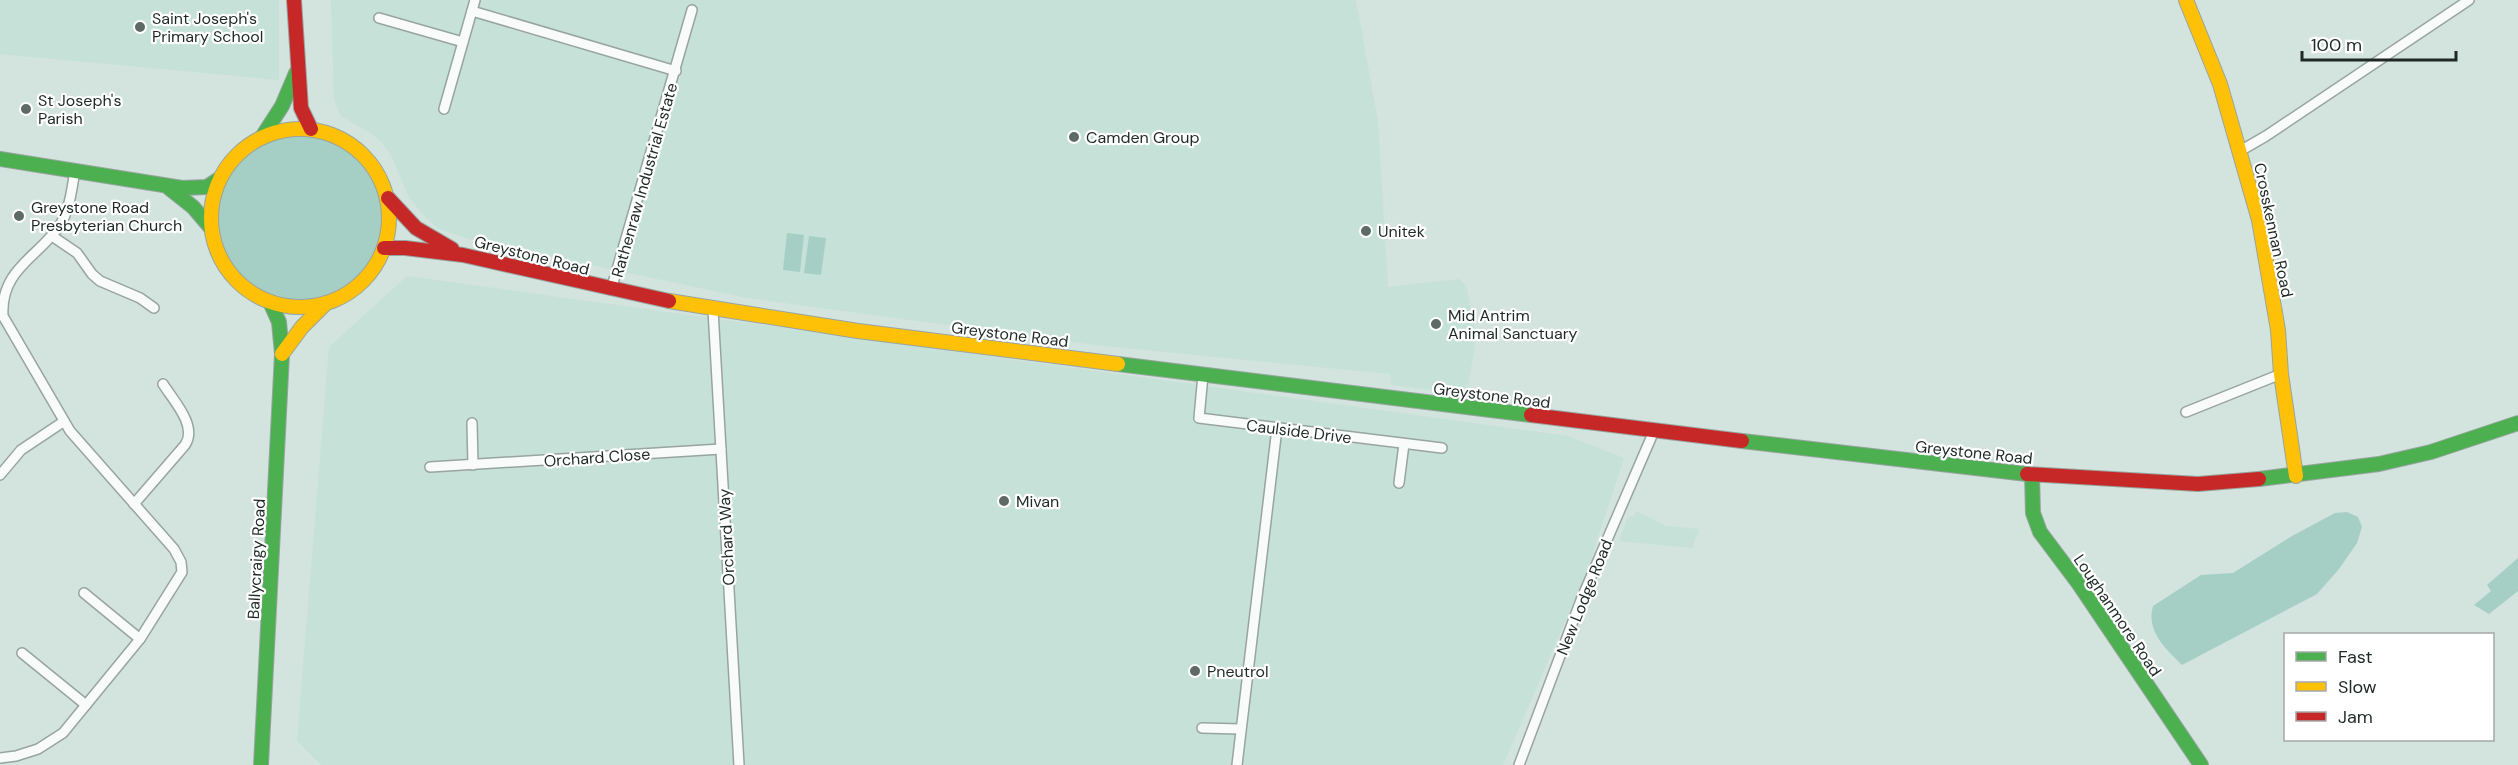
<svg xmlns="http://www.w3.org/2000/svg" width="2518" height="765" font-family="'DM Sans',sans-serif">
	<rect width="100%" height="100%" fill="#d3e3de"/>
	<g fill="#c5e1d8">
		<path d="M0,0h279v80l-279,-26z"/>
		<path d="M331,0h1025l22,122 10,165 71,-8 7,7 10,51 -9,57 -76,-9 -1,-11 -295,-29 -348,-47 -279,-59 -29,-10 -16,-14 -14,-18 -18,-42 -8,-11 -11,-10 -31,-18 -4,-8 -3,-10z"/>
		<path d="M407,276l1161,160 56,22 -37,113 -84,194h-1182l-24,-24 32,-394z"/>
		<path d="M1636,511l30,15 33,3 -7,19 -73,-7 9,-24 6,-1z"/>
	</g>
	<g fill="#a5cfc4">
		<circle cx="300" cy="217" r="82"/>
		<path d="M787,233l17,2 -4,37 -17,-2z"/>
		<path d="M809,236l17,2 -5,37 -17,-2z"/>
		<path d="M2347,512l11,5 4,10 -5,16 -18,26 -22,25 -135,71c-17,-17 -36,-34 -29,-59l48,-31 32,-2 59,-37 43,-23z"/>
		<path d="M2518,558v33l-29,23 -15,-9 17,-14 -4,-6z"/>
	</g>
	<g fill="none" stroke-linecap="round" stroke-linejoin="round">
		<defs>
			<g id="street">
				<path d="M472,11l204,60"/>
				<path d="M379,18l84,24"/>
				<path d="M444,109l31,-109"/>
				<path d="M2240,151l26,-15 203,-136"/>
				<path d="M52,236l25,17 15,21 8,7 40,17 14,10"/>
				<path d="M611,290l81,-280"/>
				<path d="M713,310l26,455"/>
				<path d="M1203,375l-4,43 243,30"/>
				<path d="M2186,412l95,-38"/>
				<path d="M472,423l1,42"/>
				<path d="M430,467l291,-18"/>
				<path d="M0,475l21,-25 42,-28"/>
				<path d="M1399,483l5,-39"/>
				<path d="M134,504l51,-59c13,-19 -12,-45 -22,-61"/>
				<path d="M84,593l56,46"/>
				<path d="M22,653l64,52"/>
				<path d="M1202,728l38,1"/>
				<path d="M0,758l16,-2 22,-7 25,-16 77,-94 42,-67 -1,-10 -7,-13 -104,-118 -67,-115c-3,-47 36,-59 57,-91 10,-16 12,-37 15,-55"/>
				<path d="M1237,765l40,-337"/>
				<path d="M1519,765l62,-165 73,-169"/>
			</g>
			<g id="fast">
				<path d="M262,137l20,-31 14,-33"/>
				<path d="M0,159l182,29 25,-1 12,-8"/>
				<path d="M169,188l24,19 18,21"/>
				<path d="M1118,364l413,51"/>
				<path d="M1742,441l285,33"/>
				<path d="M2032,475l1,38 7,19 39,52 122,181"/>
				<path d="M2259,479l120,-15 52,-12 87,-29"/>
				<path d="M261,765l21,-411 -3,-32 -9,-20"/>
			</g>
			<g id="slow">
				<path d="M2186,0l34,84 39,136 19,110 3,44 15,102"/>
				<circle cx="300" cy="218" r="89"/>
				<path d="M669,301l189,30 260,33"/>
				<path d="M282,354l20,-27 24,-24"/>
			</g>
			<g id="jam">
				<path d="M294,0l7,108 10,21"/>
				<path d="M388,198l28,30 36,21"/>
				<path d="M384,248h21l58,7 206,46"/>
				<path d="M1531,415l211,26"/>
				<path d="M2027,474l171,10 61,-5"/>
			</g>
		</defs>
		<use href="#street" stroke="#98a4a0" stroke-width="12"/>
		<use href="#fast" stroke="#98a4a0" stroke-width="16"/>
		<use href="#slow" stroke="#98a4a0" stroke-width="16"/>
		<use href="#jam" stroke="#98a4a0" stroke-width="16"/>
		<use href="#street" stroke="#f8fbfa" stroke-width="9"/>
		<use href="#fast" stroke="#4caf50" stroke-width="14"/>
		<use href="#slow" stroke="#ffc107" stroke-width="14"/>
		<use href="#jam" stroke="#c62828" stroke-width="14"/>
	</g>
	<g fill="#5d6a66" stroke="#fff" stroke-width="2">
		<circle cx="140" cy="27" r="6"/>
		<circle cx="26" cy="109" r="6"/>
		<circle cx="1074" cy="137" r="6"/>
		<circle cx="19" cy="216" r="6"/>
		<circle cx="1366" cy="231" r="6"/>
		<circle cx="1436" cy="324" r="6"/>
		<circle cx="1004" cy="501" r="6"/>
		<circle cx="1195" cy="671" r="6"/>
	</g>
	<g text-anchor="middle" stroke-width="4.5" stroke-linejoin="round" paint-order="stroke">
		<g font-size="16" fill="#1e2926" stroke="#fff" text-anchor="start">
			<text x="152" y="24">Saint Joseph's<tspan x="152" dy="18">Primary School</tspan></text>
			<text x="38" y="106">St Joseph's<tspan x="38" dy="18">Parish</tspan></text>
			<text x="1086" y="143">Camden Group</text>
			<text x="31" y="213">Greystone Road<tspan x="31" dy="18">Presbyterian Church</tspan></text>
			<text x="1378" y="237">Unitek</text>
			<text x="1448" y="321">Mid Antrim<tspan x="1448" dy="18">Animal Sanctuary</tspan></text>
			<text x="1016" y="507">Mivan</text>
			<text x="1207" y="677">Pneutrol</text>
		</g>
		<g font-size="16" fill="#1e2926" stroke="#fff">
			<text transform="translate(644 180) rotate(-74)" y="6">Rathenraw Industrial Estate</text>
			<text transform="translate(2274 230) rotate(78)" y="6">Crosskennan Road</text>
			<text transform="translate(532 255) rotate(14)" y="6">Greystone Road</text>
			<text transform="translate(1010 334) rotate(7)" y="6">Greystone Road</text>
			<text transform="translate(1492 395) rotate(7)" y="6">Greystone Road</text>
			<text transform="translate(1299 431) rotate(7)" y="6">Caulside Drive</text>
			<text transform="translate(1974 452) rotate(6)" y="6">Greystone Road</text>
			<text transform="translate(597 457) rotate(-4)" y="6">Orchard Close</text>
			<text transform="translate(726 537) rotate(-93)" y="6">Orchard Way</text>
			<text transform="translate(256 559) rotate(-87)" y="6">Ballycraigy Road</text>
			<text transform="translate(1584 597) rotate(-68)" y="6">New Lodge Road</text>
			<text transform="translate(2118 615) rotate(56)" y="6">Loughanmore Road</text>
		</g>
	</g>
	<rect x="2284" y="633" width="210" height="108" fill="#ffffff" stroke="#a5a9a8" stroke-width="1.5"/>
	<rect x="2296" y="652" width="30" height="9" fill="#4caf50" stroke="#a5a9a8" stroke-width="1.5"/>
	<text x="2338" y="663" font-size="18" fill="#1e2926">Fast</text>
	<rect x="2296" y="682" width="30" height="9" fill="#ffc107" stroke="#a5a9a8" stroke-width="1.5"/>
	<text x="2338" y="693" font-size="18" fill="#1e2926">Slow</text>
	<rect x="2296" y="712" width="30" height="9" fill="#c62828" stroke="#a5a9a8" stroke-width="1.5"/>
	<text x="2338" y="723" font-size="18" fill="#1e2926">Jam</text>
	<path d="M2302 51v9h154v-9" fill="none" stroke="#1e2926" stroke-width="3"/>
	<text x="2311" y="51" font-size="18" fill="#1e2926" stroke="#ffffff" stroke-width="4.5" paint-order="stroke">100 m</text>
</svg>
